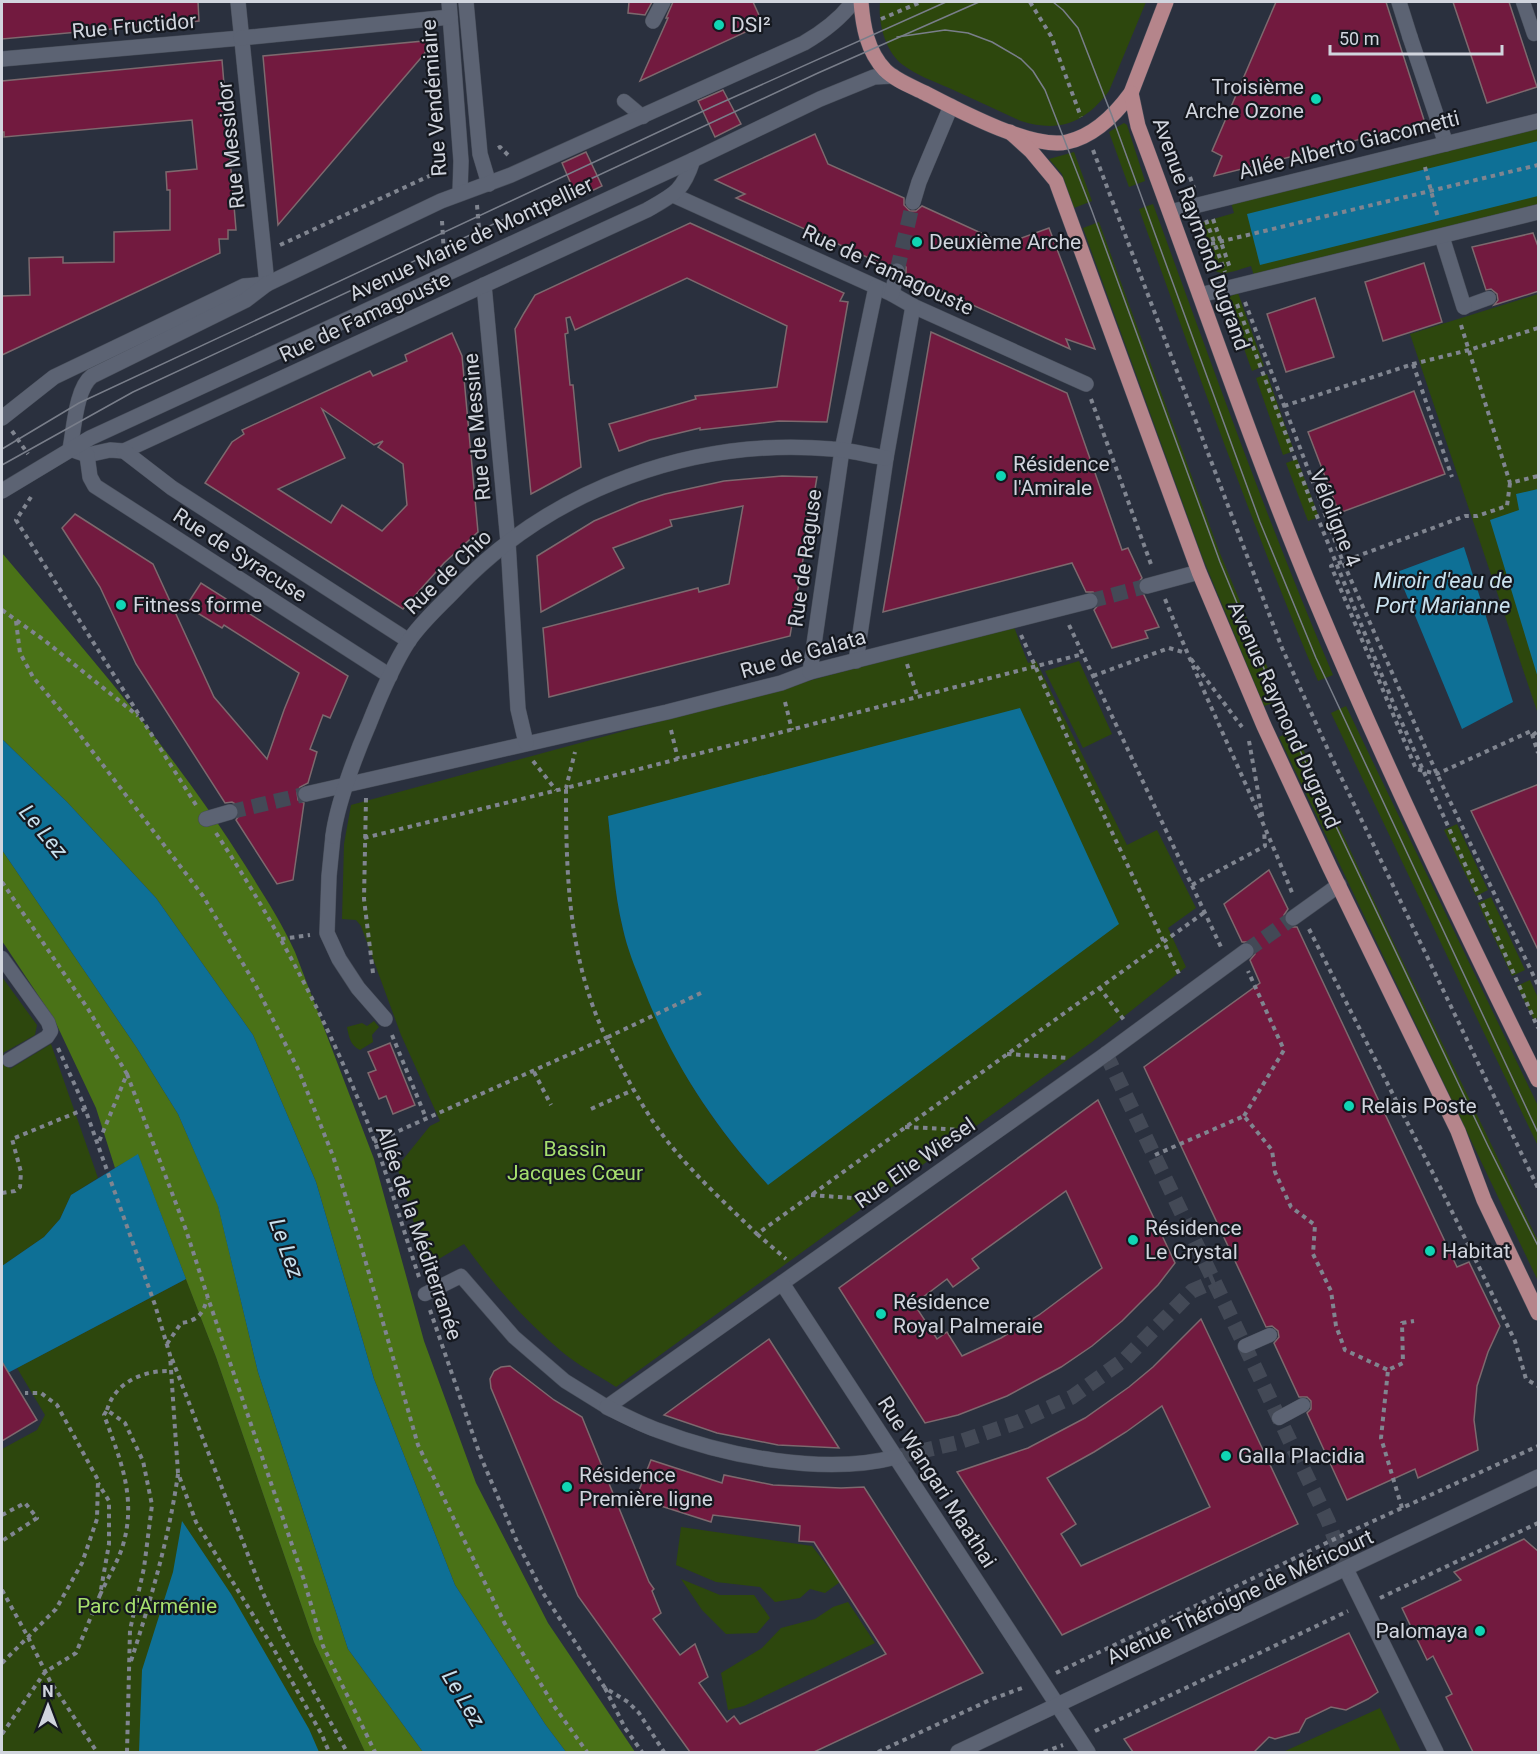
<svg xmlns="http://www.w3.org/2000/svg" width="1540" height="1754" font-family="Roboto,sans-serif">
	<rect width="100%" height="100%" fill="#2a303e"/>
	<g fill="#2d470d" fill-rule="evenodd">
		<path d="M880,2h266l-37,89c-24,32 -50,42 -88,30 -24,-11 -48,-22 -72,-33 -16,-7 -33,-13 -46,-23 -18,-14 -25,-42 -23,-63z"/>
		<path d="M1124,123l3,2 18,56 -16,6 -20,-55z"/>
		<path d="M1538,128v78l-284,70 -3,-10c-12,3 -28,12 -39,3l-13,-39 1,-7 34,-10 -3,-10z"/>
		<path d="M1074,152l18,49 -18,7 -12,-34 -13,-15z"/>
		<path d="M1153,204c58,158 114,317 180,471l-15,6c-66,-155 -122,-314 -179,-472z"/>
		<path d="M1099,222l120,329 62,149 -17,6 -62,-150 -119,-328z"/>
		<path d="M1238,293l26,73 -12,5 -26,-73z"/>
		<path d="M1538,294v420l-128,-380z"/>
		<path d="M1267,374l27,77 -11,4 -27,-77z"/>
		<path d="M1297,459l22,58 -11,4 -22,-58z"/>
		<path d="M1014,627l14,36 8,-2 91,184 30,-15 39,78 -28,20 18,39 -94,75 -476,345c-18,-12 -39,-22 -55,-36 -37,-31 -69,-68 -97,-107l-37,22 -30,-99 33,-41 10,-5 -39,-86 -40,-109 -5,-6 -14,-1 2,-75 7,-39 494,-134zM608,816l160,369c-59,-65 -98,-126 -128,-209 -6,-15 -14,-31 -17,-47 -9,-37 -11,-76 -15,-113z"/>
		<path d="M1079,661l33,73 -29,14 -38,-77z"/>
		<path d="M1346,706l192,400v40l-207,-433z"/>
		<path d="M1294,730l96,205 148,306v40l-259,-544z"/>
		<path d="M1457,824l31,66 -12,6 -32,-66z"/>
		<path d="M1491,897l34,73 -13,6 -34,-73z"/>
		<path d="M2,977l35,48 -2,10 -32,18 7,16 41,-25 47,134 -27,17 -11,24 -16,18 -42,29z"/>
		<path d="M1530,980l8,18v19l-4,3 -17,-34z"/>
		<path d="M374,1021l5,6 -7,8 1,7 -13,8c-10,-5 -11,-13 -13,-23l15,-4 5,3z"/>
		<path d="M186,1279l30,78 98,285 51,110h-363v-303l35,-19 8,-15 -28,-47z"/>
		<path d="M681,1527l131,19 28,36 -15,11 -15,-4 -10,9 -25,4 -15,-15 -44,-5 -40,-17z"/>
		<path d="M681,1579l39,16h34l16,23 -13,15 -31,1 -24,-24z"/>
		<path d="M848,1602l27,41 -131,63 -16,4 -7,-37 41,-25 19,-20 34,-9 18,-12z"/>
		<path d="M1380,1708l21,44h-118z"/>
	</g>
	<g fill="#4a7217">
		<path d="M2,553c85,100 173,200 243,312 18,29 36,56 50,87l79,207 50,182 52,142 72,140 87,129h-69l-21,-28 -90,-139 -81,-206 -58,-197 -63,-147 -97,-137 -89,-96 -65,-63z"/>
		<path d="M2,850l135,198 41,66 40,91 40,167 90,277 75,103h-58l-51,-110 -98,-285 -78,-202 -23,13 -19,-60 -42,-89 -52,-78z"/>
	</g>
	<g fill="#0e7096">
		<path d="M1538,141v55l-278,69 -13,-51z"/>
		<path d="M1538,489v189l-48,-158 29,-10 -3,-16z"/>
		<path d="M1464,547l49,155 -51,27 -65,-157z"/>
		<path d="M1020,708l99,216 -351,261c-55,-61 -96,-122 -126,-200 -7,-18 -15,-37 -19,-56 -9,-37 -11,-76 -15,-113z"/>
		<path d="M2,739l65,63 89,96 97,137 63,147 58,197 81,206 90,139 21,28h-143l-75,-103 -90,-277 -40,-166 -40,-92 -41,-66 -135,-198z"/>
		<path d="M138,1154l48,125 -184,97v-110l42,-29 16,-18 11,-24z"/>
		<path d="M182,1521l49,73 78,135 10,23h-180l3,-82 31,-98z"/>
	</g>
	<g fill="#721a3f" stroke="#7d696e" stroke-width="1.5" fill-rule="evenodd">
		<path d="M2,2h196l1,19 -197,18z"/>
		<path d="M629,2h23l-7,13 -17,-2z"/>
		<path d="M673,2h80l10,22 -123,57 28,-63h-2z"/>
		<path d="M1276,2h110l39,121 -211,53 8,-20 -10,-5z"/>
		<path d="M1453,2h56l28,85 -50,16z"/>
		<path d="M435,40l-15,19 -142,166 -15,-169z"/>
		<path d="M222,60l14,170h-8v9h-9l1,14 -218,102v-59l28,-1 -1,-37 34,-1v6l51,-1v-30l56,-2v-40h-3l-1,-18 31,-3 -5,-49 -188,17v-5h-2v-51z"/>
		<path d="M723,90l18,34 -26,13 -17,-36z"/>
		<path d="M815,134l13,30 76,34v7l6,6h6l6,-5 83,38 44,-16 46,121 -29,-10 4,10 -164,-74v-8l-6,-5h-6l-5,5 -153,-69 9,-4 -30,-14z"/>
		<path d="M586,152l16,34 -25,12 -15,-35z"/>
		<path d="M690,223l154,70 -4,8 8,1 -21,120 -48,-1 -79,9v-2l-50,12 -31,11 -10,-27 87,-25 -1,-3 82,-9 10,-61 -100,-48 -112,52 -5,-13 -4,1 2,15 -3,1 5,51h3l8,82 -50,27 -16,-165 9,-16 11,-18z"/>
		<path d="M1533,233l6,16v42l-45,14 4,-5 -1,-6 -6,-5 -5,1 -14,-43z"/>
		<path d="M1424,263l18,59 -59,19 -18,-59z"/>
		<path d="M1315,298l19,59 -48,15 -19,-58z"/>
		<path d="M931,332l136,61 55,157 6,-2 14,30 -4,5v6l6,6 15,32 -14,4 3,7 -36,10 -18,-38 5,-6v-6l-6,-6h-7l-14,-29 -189,49z"/>
		<path d="M452,333l10,23 16,176 -34,31 -41,46 -198,-126 27,-41 12,-8 -2,-4 128,-59 3,5 34,-15 -2,-6zM322,409l52,36 9,-4 -5,6 25,17 4,41 -25,26 -40,-26 -11,18 -53,-34 67,-31z"/>
		<path d="M1414,391l31,83 -106,39 -31,-81z"/>
		<path d="M782,476l35,1 -27,159 -241,61 -6,-69 155,-40 1,4 30,-8 14,-78 -73,14 2,6 -59,22 11,20 -83,44 -4,-56 57,-35 45,-19 26,-8 59,-13z"/>
		<path d="M75,514l78,50 61,133 53,62 17,-49 15,-37 -75,-48 -2,3 -36,-22 15,-23 147,93 -18,42 -7,-3 -13,34 7,3 -9,31 -8,4 -3,5 1,8 6,3 -11,77 -16,4 -41,-64 4,-6 -3,-9 -5,-3 -7,1 -89,-139 -36,-77 -38,-59z"/>
		<path d="M1539,784v168l-68,-141z"/>
		<path d="M1269,870l19,39 -4,6 1,8 5,4h7l160,340 12,-5 31,64 -12,26 -11,34 -3,34 4,30 -60,28 -3,-9 -68,31 -40,-87 4,-4v-8l-4,-4h-8l-25,-54 5,-6 -1,-6 -6,-5 -6,1 -122,-260 116,-84 -10,-23 5,-6 -1,-8 -5,-4h-7l-18,-38z"/>
		<path d="M390,1043l25,62 -22,9 -7,-18 -7,3 -11,-26 8,-3 -8,-18z"/>
		<path d="M1098,1100l77,163 -17,22 -36,36 -30,25 -31,21 -54,29 -49,19 -33,8 -86,-135zM1066,1191l36,77 -63,47 -38,23 -39,18 -15,-24 -10,7 -23,-35 33,-25 6,8 26,-19 -7,-9z"/>
		<path d="M1201,1319l97,205 -236,111 -105,-163 71,-24 57,-30 44,-31 24,-20zM1162,1406l48,101 -129,59 -20,-32 15,-10 -29,-46 47,-26 32,-20z"/>
		<path d="M769,1339l29,45 41,64 -61,-3 -61,-12 -53,-18z"/>
		<path d="M2,1362l35,58 -35,21z"/>
		<path d="M510,1366l44,34 28,17 67,165 5,7 -2,2 9,22 -8,6 27,36 15,-11 13,33 -9,6 28,39 7,-6 6,8 146,-70 -72,-112 -15,-1 1,-15 -87,-11 -2,7 -75,-24 15,-38 71,23 2,-8 49,10 68,3 23,-1 119,186 -169,79h-124l-112,-156 -87,-208 -1,-9 4,-8 7,-4z"/>
		<path d="M1524,1539l15,13v200h-66l-27,-55 6,-3 -19,-38 -6,4 -25,-52 59,-28 -7,-8z"/>
		<path d="M1349,1633l29,59 -10,7 -22,11 -15,-3 -25,12 -7,13 -24,7 -6,-2 -15,15h-121l-9,-13z"/>
	</g>
	<g fill="none" stroke-linecap="round" stroke-linejoin="round">
		<path stroke="#434956" stroke-width="15" stroke-dasharray="15 8" stroke-linecap="butt" d="M230,812l76,-18"/>
		<g stroke="#434956" stroke-width="15" stroke-dasharray="15 8" stroke-linecap="butt">
			<path d="M897,271l16,-69"/>
			<path d="M1090,601l57,-15"/>
			<path d="M1246,951l47,-33"/>
			<path d="M1106,1054l222,467 18,48"/>
			<path d="M896,1457l60,-14 62,-21 54,-25 53,-38 67,-68 23,-10"/>
		</g>
		<defs>
			<g id="service">
				<path d="M1523,2l11,32"/>
				<path d="M624,101l19,16"/>
				<path d="M1464,307l25,-9"/>
				<path d="M2,958l46,64 3,9 -4,6 -38,23"/>
				<path d="M425,1294l36,-18 53,61 51,44 42,26"/>
				<path d="M1245,1346l25,-11"/>
				<path d="M1279,1418l24,-13"/>
			</g>
			<g id="pedestrian">
				<path d="M653,21l10,-19"/>
				<path d="M1410,37l36,107"/>
				<path d="M2,59l239,-21"/>
				<path d="M1170,212l368,-91"/>
				<path d="M913,306l173,78"/>
				<path d="M306,794l361,-82 114,-29 29,-11"/>
				<path d="M206,819l24,-7"/>
				<path d="M333,836l-4,40 -2,57 12,26 19,29 27,31"/>
				<path d="M782,1283l324,-229"/>
			</g>
			<g id="minor">
				<path d="M238,2l29,282"/>
				<path d="M449,2l12,159 -1,32"/>
				<path d="M466,2l14,152 9,30"/>
				<path d="M1399,2l11,35"/>
				<path d="M241,38l209,-21"/>
				<path d="M673,195l219,99 21,12 -27,152 -30,203"/>
				<path d="M913,202l6,-20 32,-76"/>
				<path d="M1442,237l22,70"/>
				<path d="M484,285l24,257 10,167 8,34"/>
				<path d="M876,287l-34,163 -32,222 280,-71"/>
				<path d="M892,294l5,-23"/>
				<path d="M1200,295l338,-83"/>
				<path d="M70,449l17,6 23,-5 14,1 523,-241c28,-16 36,-19 46,-50"/>
				<path d="M124,451l48,37 237,153"/>
				<path d="M87,455l3,22 5,9 295,190"/>
				<path d="M1147,586l52,-14"/>
				<path d="M333,836c4,-32 23,-82 36,-112 11,-28 23,-57 39,-82 13,-20 33,-37 49,-54 96,-100 237,-151 375,-139 18,1 36,6 54,9"/>
				<path d="M1293,918l46,-33"/>
				<path d="M1106,1054l140,-103"/>
				<path d="M607,1407l175,-124 306,469"/>
				<path d="M607,1407c16,8 33,17 50,23 68,26 167,46 239,27"/>
				<path d="M1346,1569l90,183"/>
			</g>
			<g id="tertiary">
				<path d="M2,418l52,-41 190,-91 23,-2"/>
				<path d="M958,1752l580,-275"/>
			</g>
			<g id="secondary">
				<path d="M70,449c4,-20 6,-61 22,-73l154,-76 21,-16 174,-83 70,-26 293,-132c19,-11 36,-24 49,-41"/>
				<path d="M2,491l88,-53 603,-278 127,-61 54,-22 19,-1"/>
			</g>
			<g id="primary">
				<path d="M861,2c2,24 6,49 24,68 10,10 26,16 40,23 31,16 107,57 142,49 27,-6 48,-27 64,-49l35,-91"/>
				<path d="M1131,93l7,33c59,157 112,317 177,473 68,163 145,323 223,481"/>
				<path d="M1010,132l21,19 25,30 143,391 65,154 66,142 128,263 26,69 54,113"/>
			</g>
		</defs>
		<use href="#service" stroke="#474d59" stroke-width="15"/>
		<use href="#pedestrian" stroke="#474d59" stroke-width="16"/>
		<use href="#minor" stroke="#474d59" stroke-width="16"/>
		<use href="#tertiary" stroke="#474d59" stroke-width="16"/>
		<use href="#secondary" stroke="#474d59" stroke-width="16"/>
		<use href="#primary" stroke="#474d59" stroke-width="16"/>
		<g stroke="#808590" stroke-width="4" stroke-dasharray="4.5 4.5" stroke-linecap="butt">
			<path d="M1030,2l21,34 30,81"/>
			<path d="M881,19l40,-17"/>
			<path d="M498,148l2,-1 10,10"/>
			<path d="M1093,150l189,498 47,104 209,436"/>
			<path d="M1425,167l13,51"/>
			<path d="M1190,177l4,11"/>
			<path d="M477,205l3,35"/>
			<path d="M1213,219l17,49"/>
			<path d="M1206,220l19,52"/>
			<path d="M442,221l2,34"/>
			<path d="M280,245l160,-74"/>
			<path d="M1202,246l336,-81"/>
			<path d="M1245,302l98,260 94,212 101,211"/>
			<path d="M1237,304l73,195 84,206 144,323"/>
			<path d="M1461,325l49,158 28,-7"/>
			<path d="M1413,364l39,113"/>
			<path d="M1091,399l61,168"/>
			<path d="M1284,406l129,-42 56,-14 69,-22"/>
			<path d="M12,431l16,23"/>
			<path d="M1510,483l-3,23 -30,10h-12l-134,50 85,203 21,5 94,-43 7,22"/>
			<path d="M31,497l-15,23 180,285"/>
			<path d="M1165,599c40,100 88,196 128,296"/>
			<path d="M2,610l42,30 94,76"/>
			<path d="M16,621l4,32 13,24 34,41 136,178 52,88 44,87 34,85 27,86 58,203 86,177 50,84 33,46"/>
			<path d="M1069,625l152,322"/>
			<path d="M1021,635l53,117 106,224"/>
			<path d="M1191,659l51,68"/>
			<path d="M907,664l11,34"/>
			<path d="M1093,676l76,-28 17,5"/>
			<path d="M785,702l7,28"/>
			<path d="M671,730l7,29"/>
			<path d="M1533,735l5,-4"/>
			<path d="M1249,741l14,79"/>
			<path d="M533,761l23,29"/>
			<path d="M366,798l-2,101 9,74"/>
			<path d="M216,833c64,97 118,200 159,309 16,45 29,90 44,135"/>
			<path d="M364,838l202,-50 9,-36"/>
			<path d="M2,882l86,127 39,65 -29,70"/>
			<path d="M1192,885l73,-39 -1,-16"/>
			<path d="M1309,929l133,262 73,150 11,38 12,7"/>
			<path d="M281,939l29,-4"/>
			<path d="M1099,987l25,33"/>
			<path d="M701,993l-95,45c15,29 30,58 48,85 28,41 67,76 103,111l448,-322"/>
			<path d="M392,1035l34,83"/>
			<path d="M58,1048l25,55 72,202 15,50 8,118 18,49 76,124 50,89 7,17"/>
			<path d="M1007,1054l61,4"/>
			<path d="M534,1072l17,33"/>
			<path d="M127,1074l59,156 22,68 96,282 19,66 52,106"/>
			<path d="M591,1109l42,-19"/>
			<path d="M1244,1116l40,-66 -36,-79"/>
			<path d="M905,1127l62,3"/>
			<path d="M374,1142l232,-104c-38,-81 -40,-162 -40,-250l517,-134"/>
			<path d="M1155,1155l89,-39 28,34 3,22 16,35 24,18 -2,29 18,37 5,35 9,24 43,20"/>
			<path d="M2,1193l13,-2 5,-4 1,-15 -9,-33 73,-30"/>
			<path d="M811,1195l55,4"/>
			<path d="M757,1234l29,25"/>
			<path d="M430,1310l50,145 38,89 25,49 62,95 23,14 11,11 25,39"/>
			<path d="M167,1344l14,-21c16,-2 22,-9 26,-24"/>
			<path d="M172,1359l90,232 20,43 65,118"/>
			<path d="M107,1410c8,-28 37,-40 64,-39"/>
			<path d="M1402,1508l-21,-70 7,-68 15,-7 -1,-40 12,-2"/>
			<path d="M2,1515l23,-12 12,15 -35,23"/>
			<path d="M2,1590l26,47 22,44 47,71"/>
			<path d="M100,1595c7,-16 18,-33 23,-50 14,-48 -3,-86 -19,-130l3,-5 18,13 18,38 9,44 -8,63 -14,62 -3,122"/>
			<path d="M1380,1598l158,-75"/>
			<path d="M131,1661c20,-62 38,-123 47,-187"/>
			<path d="M2,1663l54,-54 26,-46 15,-44 1,-39 -41,-75 -16,-12h-16"/>
			<path d="M1056,1673l291,-140 191,-87"/>
			<path d="M605,1688l20,40 17,24"/>
			<path d="M1095,1731l253,-120"/>
			<path d="M2,1734l43,-62 31,-19 24,-58 9,-51v-43l-11,-18"/>
			<path d="M878,1752l114,-53 33,-12"/>
			<path d="M1044,1752l19,-7"/>
		</g>
		<use href="#service" stroke="#5c6373" stroke-width="14"/>
		<use href="#pedestrian" stroke="#5c6373" stroke-width="15"/>
		<use href="#minor" stroke="#5c6373" stroke-width="15"/>
		<use href="#tertiary" stroke="#5c6373" stroke-width="15"/>
		<use href="#secondary" stroke="#5c6373" stroke-width="15"/>
		<use href="#primary" stroke="#b5858b" stroke-width="15"/>
		<g stroke="#797e8a" stroke-width="1.5">
			<path d="M1053,2l10,8 15,18 34,88 148,406 56,136 222,475"/>
			<path d="M897,37l48,-7 23,3 24,9 29,17 12,12 12,19 47,121 128,351 64,155 204,429 50,100"/>
			<path d="M2,449l77,-46 635,-297 232,-104"/>
			<path d="M2,465l131,-73 685,-319 161,-71"/>
		</g>
	</g>
	<g fill="#10d5b4" stroke="#15181f" stroke-width="2">
		<circle cx="719" cy="25" r="6"/>
		<circle cx="1316" cy="99" r="6"/>
		<circle cx="917" cy="242" r="6"/>
		<circle cx="1001" cy="476" r="6"/>
		<circle cx="121" cy="605" r="6"/>
		<circle cx="1349" cy="1106" r="6"/>
		<circle cx="1133" cy="1240" r="6"/>
		<circle cx="1430" cy="1251" r="6"/>
		<circle cx="881" cy="1314" r="6"/>
		<circle cx="1226" cy="1456" r="6"/>
		<circle cx="567" cy="1487" r="6"/>
		<circle cx="1480" cy="1631" r="6"/>
	</g>
	<g text-anchor="middle" stroke-width="4.5" stroke-linejoin="round" paint-order="stroke">
		<g font-size="21" fill="#d1d5de" stroke="#15181f" text-anchor="start">
			<text x="731" y="32">DSI²</text>
			<text x="1304" y="94" text-anchor="end">Troisième<tspan x="1304" dy="24">Arche Ozone</tspan></text>
			<text x="929" y="249">Deuxième Arche</text>
			<text x="1013" y="471">Résidence<tspan x="1013" dy="24">l'Amirale</tspan></text>
			<text x="133" y="612">Fitness forme</text>
			<text x="1361" y="1113">Relais Poste</text>
			<text x="1145" y="1235">Résidence<tspan x="1145" dy="24">Le Crystal</tspan></text>
			<text x="1442" y="1258">Habitat</text>
			<text x="893" y="1309">Résidence<tspan x="893" dy="24">Royal Palmeraie</tspan></text>
			<text x="1238" y="1463">Galla Placidia</text>
			<text x="579" y="1482">Résidence<tspan x="579" dy="24">Première ligne</tspan></text>
			<text x="1468" y="1638" text-anchor="end">Palomaya</text>
		</g>
		<g font-size="21" fill="#d1d5de" stroke="#15181f">
			<text transform="translate(134 26) rotate(-5)" y="7">Rue Fructidor</text>
			<text transform="translate(434 98) rotate(-94)" y="7">Rue Vendémiaire</text>
			<text transform="translate(231 145) rotate(-96)" y="7">Rue Messidor</text>
			<text transform="translate(1349 145) rotate(-14)" y="7">Allée Alberto Giacometti</text>
			<text transform="translate(1201 234) rotate(70)" y="7">Avenue Raymond Dugrand</text>
			<text transform="translate(471 239) rotate(-25)" y="7">Avenue Marie de Montpellier</text>
			<text transform="translate(888 270) rotate(25)" y="7">Rue de Famagouste</text>
			<text transform="translate(365 317) rotate(-25)" y="7">Rue de Famagouste</text>
			<text transform="translate(477 427) rotate(-95)" y="7">Rue de Messine</text>
			<text transform="translate(1335 518) rotate(68)" y="7">Véloligne 4</text>
			<text transform="translate(240 555) rotate(33)" y="7">Rue de Syracuse</text>
			<text transform="translate(805 558) rotate(-82)" y="7">Rue de Raguse</text>
			<text transform="translate(448 572) rotate(-44)" y="7">Rue de Chio</text>
			<text transform="translate(803 654) rotate(-16)" y="7">Rue de Galata</text>
			<text transform="translate(1284 715) rotate(66)" y="7">Avenue Raymond Dugrand</text>
			<text transform="translate(915 1163) rotate(-35)" y="7">Rue Elie Wiesel</text>
			<text transform="translate(419 1233) rotate(71)" y="7">Allée de la Méditerranée</text>
			<text transform="translate(937 1482) rotate(57)" y="7">Rue Wangari Maathai</text>
			<text transform="translate(1240 1597) rotate(-25)" y="7">Avenue Théroigne de Méricourt</text>
		</g>
		<g font-size="21" fill="#a6df6e" stroke="#15181f">
			<text x="575" y="1156">Bassin<tspan x="575" dy="24">Jacques Cœur</tspan></text>
			<text x="147" y="1613">Parc d'Arménie</text>
		</g>
		<g font-size="22" font-style="italic" fill="#c9e1ee" stroke="#15181f">
			<text x="1443" y="588">Miroir d'eau de<tspan x="1443" dy="25">Port Marianne</tspan></text>
			<text transform="translate(44 831) rotate(50)" y="8">Le Lez</text>
			<text transform="translate(287 1248) rotate(70)" y="8">Le Lez</text>
			<text transform="translate(464 1698) rotate(59)" y="8">Le Lez</text>
		</g>
	</g>
	<rect width="1540" height="1754" fill="none" stroke="#d1d5de" stroke-width="6"/>
	<g transform="translate(48 1706)" stroke="#15181f" stroke-width="4.5" paint-order="stroke">
	<path d="M0-4.5L10 22L0 15L-10 22Z" fill="#d1d5de"/>
	<text y="-9" font-size="16" font-weight="bold" text-anchor="middle" fill="#d1d5de">N</text>
	</g>
	<path d="M1330 45v9h172v-9" fill="none" stroke="#d1d5de" stroke-width="3"/>
	<text x="1339" y="45" font-size="18" fill="#d1d5de" stroke="#15181f" stroke-width="4.5" paint-order="stroke">50 m</text>
</svg>
